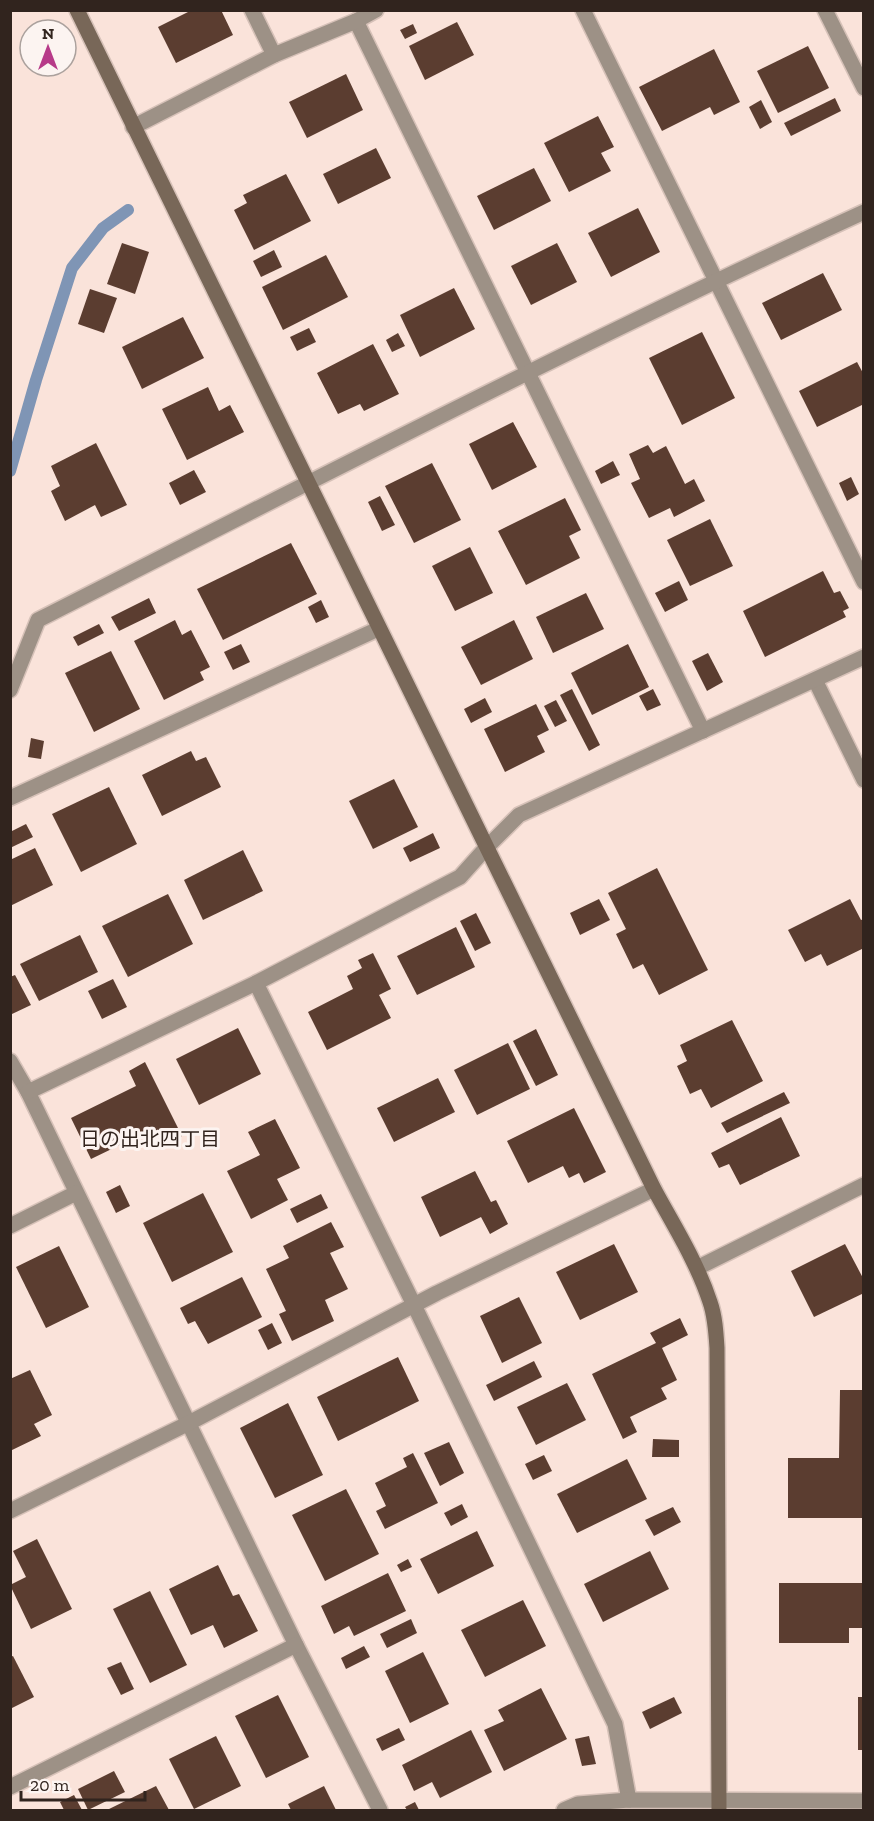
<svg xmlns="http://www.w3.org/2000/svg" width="874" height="1821" font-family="'Zilla Slab','Noto Sans JP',serif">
	<rect width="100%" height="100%" fill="#fae3da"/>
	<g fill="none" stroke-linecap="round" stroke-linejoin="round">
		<path stroke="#7f95b5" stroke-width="12" d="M10,471l26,-91 36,-112 31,-40 25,-18"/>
	</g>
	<g fill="#5b3d30">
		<path d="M192,10h29l12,25 -57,28 -18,-36z"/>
		<path d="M457,22l17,33 -49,25 -16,-34z"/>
		<path d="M413,24l4,9 -12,6 -5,-9z"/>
		<path d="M808,46l21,42 -51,25 -21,-42z"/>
		<path d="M714,49l26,53 -26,13 -4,-8 -48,24 -23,-44z"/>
		<path d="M346,74l17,36 -56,28 -18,-36z"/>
		<path d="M835,98l6,13 -50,25 -7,-13z"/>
		<path d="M761,100l11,22 -12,7 -11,-22z"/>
		<path d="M598,116l16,31 -13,6 10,18 -42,21 -25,-49z"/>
		<path d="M376,148l15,30 -53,26 -15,-30z"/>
		<path d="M534,168l17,33 -57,29 -17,-34z"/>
		<path d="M286,174l25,47 -57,29 -20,-40 13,-7 -4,-8z"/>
		<path d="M638,208l22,44 -49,25 -23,-44z"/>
		<path d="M122,243l27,9 -14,42 -28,-10z"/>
		<path d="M557,243l20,39 -46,23 -20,-39z"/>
		<path d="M274,250l8,17 -21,10 -8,-16z"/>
		<path d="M326,255l22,42 -65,33 -21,-43z"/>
		<path d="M823,273l19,37 -61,30 -19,-37z"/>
		<path d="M454,288l21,41 -55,28 -20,-42z"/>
		<path d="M90,289l27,9 -13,35 -26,-9z"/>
		<path d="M183,317l21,41 -62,31 -20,-42z"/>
		<path d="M309,328l7,14 -19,9 -7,-14z"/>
		<path d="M702,332l33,66 -53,27 -33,-67z"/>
		<path d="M398,333l7,13 -13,6 -6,-12z"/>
		<path d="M373,344l26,50 -35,17 -4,-7 -22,10 -21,-41z"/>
		<path d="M857,362l7,13v29l-47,23 -18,-36z"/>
		<path d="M208,387l11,24 11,-6 14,27 -57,28 -25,-51z"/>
		<path d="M513,422l24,45 -45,23 -23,-46z"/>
		<path d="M96,443l31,62 -26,12 -6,-12 -30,16 -14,-30 9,-5 -9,-20z"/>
		<path d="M648,445l5,8 13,-7 19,38 9,-5 11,22 -31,16 -4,-9 -21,10 -18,-35 9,-4 -11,-25z"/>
		<path d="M613,461l7,14 -19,9 -6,-13z"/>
		<path d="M432,463l29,57 -47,23 -29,-57z"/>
		<path d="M194,470l12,22 -26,13 -11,-22z"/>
		<path d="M851,477l8,17 -12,7 -8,-18z"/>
		<path d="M380,496l15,29 -13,6 -14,-29z"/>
		<path d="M565,498l16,32 -12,6 11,22 -54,27 -28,-54z"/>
		<path d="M710,519l23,47 -43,20 -23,-46z"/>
		<path d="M291,543l26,51 -94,46 -26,-51z"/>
		<path d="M470,547l23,46 -38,18 -23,-45z"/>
		<path d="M823,571l11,22 6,-2 9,17 -6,3 3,6 -81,40 -22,-46z"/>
		<path d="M679,581l9,19 -23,12 -10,-19z"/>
		<path d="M586,593l18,36 -51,24 -17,-36z"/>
		<path d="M149,598l7,15 -37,18 -8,-14z"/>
		<path d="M321,600l8,17 -13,6 -8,-16z"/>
		<path d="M175,620l7,15 9,-5 19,37 -10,5 4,8 -40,20 -30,-59z"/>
		<path d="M514,620l19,39 -52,26 -20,-38z"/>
		<path d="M99,624l5,9 -26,13 -5,-9z"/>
		<path d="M241,644l9,18 -17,8 -9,-18z"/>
		<path d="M628,644l21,43 -57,28 -21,-42z"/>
		<path d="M111,651l29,58 -46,23 -29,-59z"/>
		<path d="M708,653l15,29 -16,9 -15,-30z"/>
		<path d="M572,689l28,56 -11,6 -29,-56z"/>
		<path d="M653,689l8,16 -14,6 -8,-15z"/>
		<path d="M485,698l7,14 -21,11 -7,-14z"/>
		<path d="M556,700l11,21 -12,6 -11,-21z"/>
		<path d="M536,704l13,26 -12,6 8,16 -40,20 -21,-43z"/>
		<path d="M31,738l13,3 -3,18 -13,-2z"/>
		<path d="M191,751l5,10 10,-4 15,30 -59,29 -20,-41z"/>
		<path d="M394,779l24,48 -45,22 -24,-48z"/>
		<path d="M109,787l28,57 -56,28 -29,-58z"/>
		<path d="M26,824l7,13 -23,11v-16z"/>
		<path d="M433,833l7,15 -30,14 -7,-14z"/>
		<path d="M35,848l18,37 -43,21v-46z"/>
		<path d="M243,850l20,41 -60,29 -19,-40z"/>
		<path d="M657,868l51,102 -49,25 -16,-31 -10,5 -17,-35 10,-5 -18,-36z"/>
		<path d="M168,894l25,50 -65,33 -26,-51z"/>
		<path d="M599,899l11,21 -30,15 -10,-22z"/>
		<path d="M850,899l11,21 3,-1v29l-37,18 -6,-12 -16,8 -17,-32z"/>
		<path d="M476,913l15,30 -16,8 -15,-30z"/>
		<path d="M456,927l19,40 -58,28 -20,-39z"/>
		<path d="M80,935l18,37 -59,29 -19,-37z"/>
		<path d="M373,953l18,36 -12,6 12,23 -64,32 -19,-38 45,-23 -6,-13 15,-8 -4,-8z"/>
		<path d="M15,975l16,30 -19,9 -2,-37z"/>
		<path d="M113,979l14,28 -25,12 -14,-28z"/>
		<path d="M732,1020l31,61 -52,27 -10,-19 -11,5 -13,-28 10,-5 -7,-16z"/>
		<path d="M238,1028l23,46 -62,31 -23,-46z"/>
		<path d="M536,1029l22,46 -22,11 -23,-45z"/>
		<path d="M508,1043l22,46 -53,26 -23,-45z"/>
		<path d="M145,1062l37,74 -19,9 -8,-17 -64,31 -20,-41 65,-32 -7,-15z"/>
		<path d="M438,1078l17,34 -61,30 -17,-34z"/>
		<path d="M784,1092l6,11 -63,30 -6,-10z"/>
		<path d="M574,1108l32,64 -22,11 -5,-10 -10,5 -6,-12 -35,17 -21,-42z"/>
		<path d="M781,1117l19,39 -60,29 -11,-21 -10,4 -8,-15z"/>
		<path d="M275,1119l25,49 -23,11 11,21 -37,19 -24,-48 33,-16 -12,-23z"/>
		<path d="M475,1171l16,31 5,-2 12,24 -18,10 -9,-17 -41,20 -19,-40z"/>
		<path d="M120,1185l10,21 -14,7 -10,-21z"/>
		<path d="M203,1193l30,59 -61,30 -29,-59z"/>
		<path d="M321,1194l7,14 -31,15 -7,-14z"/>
		<path d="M331,1222l13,25 -14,6 18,36 -23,11 9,21 -42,20 -13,-27 7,-3 -20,-42 23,-11 -6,-12z"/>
		<path d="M614,1244l24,48 -58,28 -24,-48z"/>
		<path d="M845,1244l19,36v13l-50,24 -23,-46z"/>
		<path d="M59,1246l30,61 -43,21 -30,-61z"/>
		<path d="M242,1277l20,40 -54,27 -13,-23 -7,3 -8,-16z"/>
		<path d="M519,1297l23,46 -40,20 -22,-47z"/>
		<path d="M680,1318l8,17 -26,13 15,32 -16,8 6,11 -37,18 7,15 -14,7 -31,-65 64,-31 -6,-10z"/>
		<path d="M272,1323l10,20 -14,7 -10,-20z"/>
		<path d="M398,1357l21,44 -81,40 -21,-44z"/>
		<path d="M534,1361l8,16 -48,24 -8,-16z"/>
		<path d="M30,1370l22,45 -18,9 7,12 -31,15v-72z"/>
		<path d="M567,1383l19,37 -50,25 -19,-38z"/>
		<path d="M840,1390h24v128h-76v-60h51z"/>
		<path d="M288,1403l35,72 -48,23 -35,-70z"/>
		<path d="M653,1439l26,1v17h-27z"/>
		<path d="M449,1442l15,31 -24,13 -16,-33z"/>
		<path d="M413,1453l25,50 -53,26 -9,-18 10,-5 -11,-23 32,-16 -4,-9z"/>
		<path d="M544,1455l8,16 -19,9 -8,-16z"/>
		<path d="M627,1459l20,40 -70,34 -20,-39z"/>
		<path d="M346,1489l33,65 -54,27 -33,-66z"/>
		<path d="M462,1504l6,13 -17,9 -7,-13z"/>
		<path d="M673,1507l8,15 -27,14 -9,-16z"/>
		<path d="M477,1531l17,35 -56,28 -18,-35z"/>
		<path d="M37,1539l35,70 -41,20 -21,-44 16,-8 -13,-26z"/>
		<path d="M650,1551l19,38 -66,33 -19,-38z"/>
		<path d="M408,1559l4,8 -11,5 -4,-7z"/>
		<path d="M218,1565l15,31 6,-2 19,37 -34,17 -11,-23 -22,10 -22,-46z"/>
		<path d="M388,1573l18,38 -52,25 -5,-10 -15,8 -13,-28z"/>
		<path d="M779,1583h85v45h-15v15h-70z"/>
		<path d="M150,1591l37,74 -37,18 -37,-74z"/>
		<path d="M523,1600l23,46 -61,31 -24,-47z"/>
		<path d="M411,1619l6,14 -30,15 -7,-14z"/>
		<path d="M364,1646l6,11 -24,12 -5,-11z"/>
		<path d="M423,1652l26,52 -39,19 -25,-52z"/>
		<path d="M13,1656l21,41 -24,12v-52z"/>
		<path d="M121,1662l13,27 -13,6 -14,-27z"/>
		<path d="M541,1688l26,51 -63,32 -20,-41 20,-9 -6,-11z"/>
		<path d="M278,1695l31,62 -43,21 -31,-62z"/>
		<path d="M674,1697l8,16 -32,16 -8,-17z"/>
		<rect x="858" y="1697" width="6" height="53"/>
		<path d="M399,1728l6,12 -23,11 -6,-12z"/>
		<path d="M471,1730l21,42 -52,26 -8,-16 -18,9 -12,-26z"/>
		<path d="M216,1736l25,50 -47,23 -25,-50z"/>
		<path d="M589,1736l7,28 -14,2 -7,-27z"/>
		<path d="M114,1771l11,21 -37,18 -10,-21z"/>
		<path d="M156,1786l13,24h-62z"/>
		<path d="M324,1786l12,24h-45l-3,-6z"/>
		<path d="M74,1795l8,15h-18l-4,-8z"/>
		<path d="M415,1802l4,8h-12l-2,-3z"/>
	</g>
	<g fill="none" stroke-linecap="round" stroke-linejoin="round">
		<defs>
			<g id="street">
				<path d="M252,10l22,45"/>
				<path d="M583,10l281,572"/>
				<path d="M825,10l39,78"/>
				<path d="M356,21l347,710"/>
				<path d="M133,127l141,-72 82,-34 20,-11"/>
				<path d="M815,680l49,100"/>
				<path d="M10,690l28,-70c274,-139 547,-280 826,-408"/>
				<path d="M10,798l368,-169"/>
				<path d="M256,983l158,322 201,419 14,76"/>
				<path d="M10,1061l18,31 268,553 84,165"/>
				<path d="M28,1092l228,-109 204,-106 26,-29 33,-33 345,-158"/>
				<path d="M10,1226l66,-33"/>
				<path d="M697,1268l167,-83"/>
				<path d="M10,1511l177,-87 250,-131 217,-104"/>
				<path d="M10,1787l286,-142"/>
				<path d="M564,1810l14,-6 51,-4 235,1"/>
			</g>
			<path id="secondary" d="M77,10l577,1179c20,37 43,73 56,113 5,14 6,30 7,46l2,462"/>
		</defs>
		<use href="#street" stroke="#d6c1b8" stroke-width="18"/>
		<use href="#secondary" stroke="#d6c1b8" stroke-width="18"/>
		<use href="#street" stroke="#9d9186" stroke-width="15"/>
		<use href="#secondary" stroke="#786758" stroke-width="15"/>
	</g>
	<g text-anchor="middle" stroke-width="6" stroke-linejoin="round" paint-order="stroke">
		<g font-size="20" fill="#31241e" stroke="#fcf4f1">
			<text x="150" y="1146">日の出北四丁目</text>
		</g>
	</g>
	<rect width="874" height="1821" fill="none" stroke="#31241e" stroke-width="24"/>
	<g transform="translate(48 48)"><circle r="28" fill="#fcf4f1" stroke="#aba19d" stroke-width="1.5"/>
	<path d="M0-4.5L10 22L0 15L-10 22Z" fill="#b73a89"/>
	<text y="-9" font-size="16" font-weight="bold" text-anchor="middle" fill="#31241e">N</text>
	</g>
	<path d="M21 1791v9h124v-9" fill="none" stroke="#31241e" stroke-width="3"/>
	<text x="30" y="1791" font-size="18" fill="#31241e" stroke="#fcf4f1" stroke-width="4.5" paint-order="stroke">20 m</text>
</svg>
